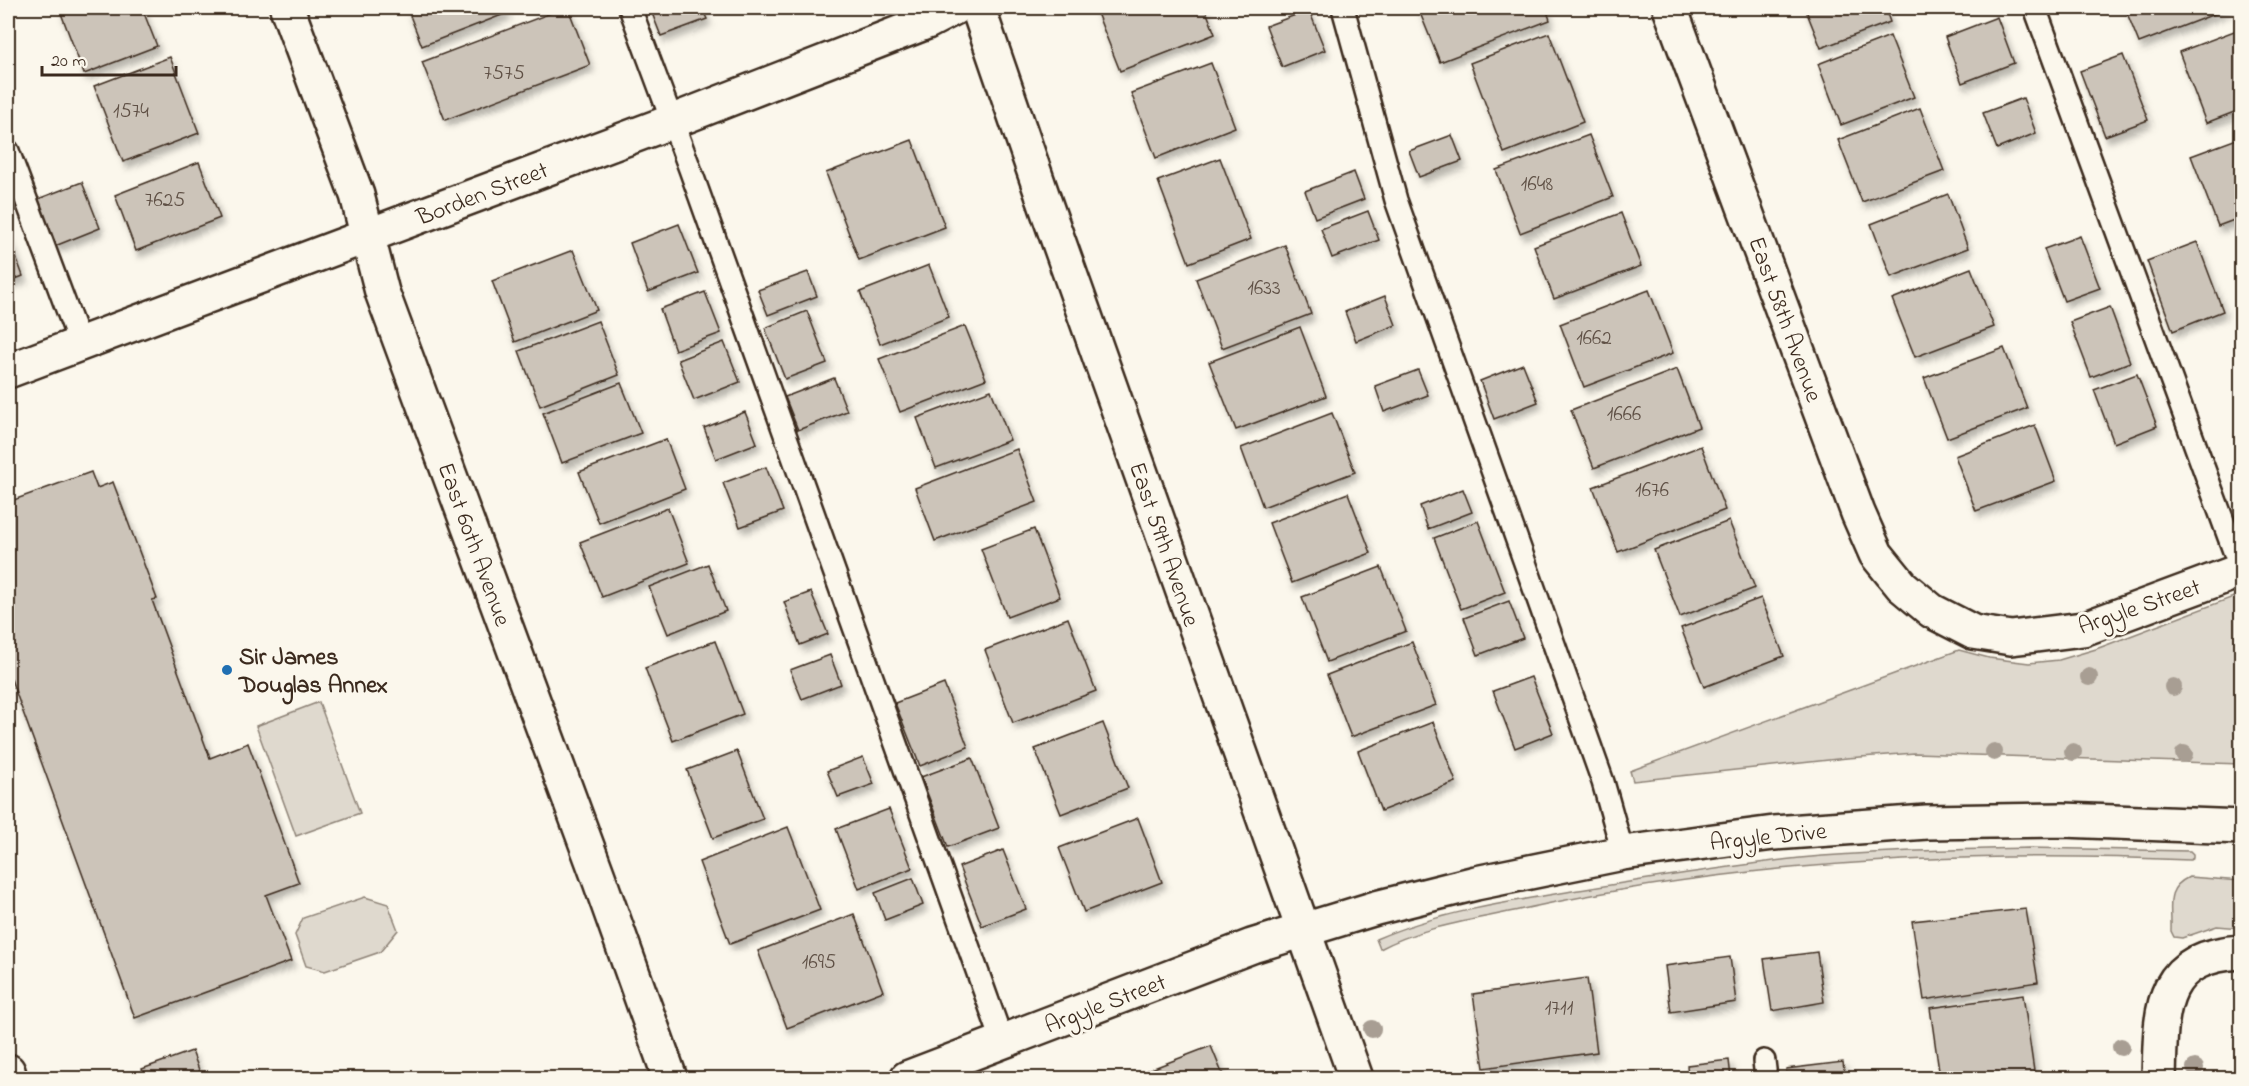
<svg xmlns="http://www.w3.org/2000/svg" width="2249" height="1086" font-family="'Indie Flower',sans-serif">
	<defs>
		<filter id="shadow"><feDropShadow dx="3.5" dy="6" stdDeviation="3" flood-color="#0004"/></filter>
	</defs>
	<rect width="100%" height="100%" fill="#fbf7ec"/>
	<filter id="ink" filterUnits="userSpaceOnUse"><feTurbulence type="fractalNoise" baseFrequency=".0167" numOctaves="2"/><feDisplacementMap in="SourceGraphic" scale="12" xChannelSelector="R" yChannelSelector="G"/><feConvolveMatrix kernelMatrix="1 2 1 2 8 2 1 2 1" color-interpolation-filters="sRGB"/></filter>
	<g filter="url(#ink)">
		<g fill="#dfd9ce" stroke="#8d8276" stroke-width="1.5">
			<path d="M2241,594v170l-326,-11 -68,5 -214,23 -3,-10 329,-121 30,8 40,5 30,-3 37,-11z"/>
			<path d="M319,702l41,111 -64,23 -40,-110z"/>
			<path d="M2028,848l162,3 3,3v4l-3,2c-223,-10 -449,1 -667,49 -48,11 -100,17 -143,40l-4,-10c62,-27 136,-38 203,-49 74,-12 147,-24 221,-32 76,-7 152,-8 228,-10z"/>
			<path d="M2189,877l52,4v47l-24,-2 -35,12 -8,-1 -3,-6c1,-25 -7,-42 18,-54z"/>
			<path d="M365,897l23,7 10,26 -18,22 -55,19 -19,-5 -11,-31 8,-17z"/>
		</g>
		<g fill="#ccc4b9" stroke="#3b2a1e" stroke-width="1.5" filter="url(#shadow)">
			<path d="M59,8h83l15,38 -73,28z"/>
			<path d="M407,8h98l2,5 -85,33z"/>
			<path d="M564,8h4l22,57 -145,55 -23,-58z"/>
			<path d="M650,8h52l5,11 -46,17z"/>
			<path d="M1095,8h110l10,26 -95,37z"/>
			<path d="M1418,8h128l4,12 -110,42z"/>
			<path d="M1805,8h80l5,14 -69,26z"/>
			<path d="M2125,8h105l-91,35z"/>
			<path d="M1309,10l16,40 -43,17 -16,-41z"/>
			<path d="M1997,17l17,46 -52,20 -17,-46z"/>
			<path d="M2242,28v81l-36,14 -27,-71z"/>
			<path d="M1549,33l34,89 -79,31 -34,-90z"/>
			<path d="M1890,36l24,61 -73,28 -23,-61z"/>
			<path d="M2123,55l25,65 -43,16 -25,-65z"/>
			<path d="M170,57l29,76 -76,29 -29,-76z"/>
			<path d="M1211,63l24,64 -79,31 -25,-65z"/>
			<path d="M2023,98l13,35 -39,16 -14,-36z"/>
			<path d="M1920,108l24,63 -82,31 -24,-62z"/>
			<path d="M1452,135l10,26 -43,16 -10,-26z"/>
			<path d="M1589,135l24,62 -93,36 -24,-63z"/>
			<path d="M2242,137v80l-24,9 -27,-70z"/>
			<path d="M912,140l33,87 -86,33 -33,-87z"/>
			<path d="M1220,158l31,81 -62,24 -31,-82z"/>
			<path d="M199,162l21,56 -84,33 -21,-56z"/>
			<path d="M1354,172l10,27 -49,19 -10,-27z"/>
			<path d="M82,182l18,46 -45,18 -17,-47z"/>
			<path d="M1948,194l20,54 -77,29 -20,-53z"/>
			<path d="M1368,211l11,29 -47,18 -11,-29z"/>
			<path d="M1621,213l20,53 -87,33 -20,-53z"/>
			<path d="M679,224l19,49 -50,19 -18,-49z"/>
			<path d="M8,235l15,41 -15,6z"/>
			<path d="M2080,236l20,52 -36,13 -20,-52z"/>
			<path d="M2197,242l26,69 -50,20 -26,-70z"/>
			<path d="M1285,245l26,69 -89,34 -26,-69z"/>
			<path d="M573,250l24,60 -82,32 -23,-61z"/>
			<path d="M929,265l20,52 -69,27 -20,-52z"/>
			<path d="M1971,268l23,59 -79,30 -23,-58z"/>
			<path d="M808,272l9,24 -49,19 -10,-25z"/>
			<path d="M1649,290l24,63 -89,34 -24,-63z"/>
			<path d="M705,292l16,41 -46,17 -15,-41z"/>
			<path d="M1385,296l11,29 -40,16 -11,-29z"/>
			<path d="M2110,307l20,55 -39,15 -21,-55z"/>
			<path d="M807,311l20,52 -42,16 -20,-51z"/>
			<path d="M598,321l21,54 -79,31 -21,-55z"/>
			<path d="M965,326l21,53 -86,33 -21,-53z"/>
			<path d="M1300,327l26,69 -90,34 -27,-68z"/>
			<path d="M724,342l16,40 -46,18 -16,-40z"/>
			<path d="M2004,348l23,60 -80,30 -23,-60z"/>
			<path d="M1523,364l15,38 -44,17 -14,-38z"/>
			<path d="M1677,369l22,58 -105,41 -23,-58z"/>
			<path d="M1418,370l10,25 -44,17 -9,-26z"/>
			<path d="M2137,374l20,52 -43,17 -20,-53z"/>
			<path d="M834,378l13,33 -49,19 -13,-33z"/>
			<path d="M621,383l20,50 -79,30 -19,-50z"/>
			<path d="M991,390l19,50 -74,28 -19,-50z"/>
			<path d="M745,412l12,31 -41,16 -12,-31z"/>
			<path d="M1332,413l23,59 -92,35 -22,-59z"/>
			<path d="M2035,425l21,56 -80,30 -21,-55z"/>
			<path d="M666,439l19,50 -86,34 -20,-51z"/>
			<path d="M1701,446l24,64 -107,42 -25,-65z"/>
			<path d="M1017,449l20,53 -102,39 -20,-53z"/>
			<path d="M766,467l17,44 -43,16 -17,-44z"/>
			<path d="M91,472l6,16 16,-6 44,117 -5,1 58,158 38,-15 51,140 -33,12 25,66 -156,57 -127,-347v-169z"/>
			<path d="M1463,489l9,23 -44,17 -8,-23z"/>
			<path d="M1348,493l23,60 -79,30 -23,-60z"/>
			<path d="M668,508l21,55 -87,34 -22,-55z"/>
			<path d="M1478,521l27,71 -44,17 -27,-71z"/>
			<path d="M1729,521l26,67 -75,29 -26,-67z"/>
			<path d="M1034,529l26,68 -53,20 -26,-68z"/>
			<path d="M708,564l18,47 -58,23 -19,-47z"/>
			<path d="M1381,567l25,64 -79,31 -25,-65z"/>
			<path d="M811,592l17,42 -28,11 -16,-43z"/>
			<path d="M1761,598l23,58 -80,31 -23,-59z"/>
			<path d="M1509,601l14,37 -45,17 -14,-37z"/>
			<path d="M1068,618l28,73 -83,32 -28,-73z"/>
			<path d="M715,641l28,73 -70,27 -28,-73z"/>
			<path d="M1412,642l24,63 -85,32 -24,-62z"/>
			<path d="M830,655l11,29 -39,15 -12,-29z"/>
			<path d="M1531,677l22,56 -38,15 -22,-57z"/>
			<path d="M944,684l24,63 -48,19 -25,-63z"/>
			<path d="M1433,722l23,60 -75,29 -23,-60z"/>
			<path d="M1103,723l25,65 -67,26 -26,-65z"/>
			<path d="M737,751l26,68 -50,19 -26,-68z"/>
			<path d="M863,757l11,27 -36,13 -11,-26z"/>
			<path d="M972,758l27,70 -51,19 -27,-70z"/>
			<path d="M889,809l23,59 -53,21 -23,-60z"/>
			<path d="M1138,818l24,64 -78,30 -25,-64z"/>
			<path d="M788,827l32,83 -90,34 -31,-82z"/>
			<path d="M1003,850l23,59 -44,17 -23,-59z"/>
			<path d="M913,878l10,27 -38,15 -10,-27z"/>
			<path d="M2026,909l12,73 -114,18 -12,-79z"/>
			<path d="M854,914l29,77 -96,37 -29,-77z"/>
			<path d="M1817,952l7,50 -52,9 -8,-52z"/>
			<path d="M1730,957l6,45 -65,10 -6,-46z"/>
			<path d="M1587,978l10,74 -113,16 -11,-74z"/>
			<path d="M2023,995l12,83h-95l-10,-70z"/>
			<path d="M1211,1046l13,32h-96z"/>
			<path d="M192,1051l10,27h-57l-3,-9z"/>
			<path d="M1729,1060l2,18h-43l-1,-13z"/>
			<path d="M1843,1062l2,16h-58l-1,-9z"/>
		</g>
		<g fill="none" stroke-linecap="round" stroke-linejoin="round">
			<defs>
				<g id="service">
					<path d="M630,8l60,161 313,874"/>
					<path d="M1343,8l53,192 207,582 20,71"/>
					<path d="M2035,8l206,562"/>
					<path d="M8,151l72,193"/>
					<path d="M1764,1061l2,17"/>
				</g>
				<g id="minor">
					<path d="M287,8l70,187 25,97 216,584 72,202"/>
					<path d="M978,8l69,201 309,869"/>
					<path d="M1670,8l188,505 18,41 26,32 30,25 41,21 38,6 72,-9 159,-59"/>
					<path d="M8,371l665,-250 254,-99 27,-14"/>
					<path d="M8,1071l2,7"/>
					<path d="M2159,1078c2,-66 -2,-122 83,-126"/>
				</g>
				<path id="tertiary" d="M907,1078l345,-132 124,-38 100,-25 147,-30 151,-20 153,-11 136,-2 179,7"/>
			</defs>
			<use href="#service" stroke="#3b2a1e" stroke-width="26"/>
			<use href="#minor" stroke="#3b2a1e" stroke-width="38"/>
			<use href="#tertiary" stroke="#3b2a1e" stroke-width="38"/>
			<use href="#service" stroke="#fbf7ec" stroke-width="21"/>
			<use href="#minor" stroke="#fbf7ec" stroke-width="33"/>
			<use href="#tertiary" stroke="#fbf7ec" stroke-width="33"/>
		</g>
		<g fill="#a89e93">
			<circle cx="2089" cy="677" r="9"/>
			<circle cx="2173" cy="687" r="9"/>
			<circle cx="1994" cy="752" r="9"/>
			<circle cx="2073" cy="752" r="9"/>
			<circle cx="2184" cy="754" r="9"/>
			<circle cx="1372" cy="1029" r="9"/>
			<circle cx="2121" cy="1047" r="9"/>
			<circle cx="2195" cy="1068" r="9"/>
		</g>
	</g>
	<circle fill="#1f6fb2" stroke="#fbf7ec" stroke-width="2" cx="227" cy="670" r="6"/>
	<g text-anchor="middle" stroke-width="6" stroke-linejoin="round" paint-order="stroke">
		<g font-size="21" fill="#5f5045">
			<text x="504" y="79">7575</text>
			<text x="131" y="117">1574</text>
			<text x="1537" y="190">1648</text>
			<text x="165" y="206">7625</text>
			<text x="1264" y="294">1633</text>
			<text x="1594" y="344">1662</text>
			<text x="1624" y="420">1666</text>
			<text x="1652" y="496">1676</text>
			<text x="819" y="968">1695</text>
			<text x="1559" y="1014">1711</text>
		</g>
		<g font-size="24" fill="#3b2a1e" stroke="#fbf7ec">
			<text transform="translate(482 193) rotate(-21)" y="8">Borden Street</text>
			<text transform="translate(1786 319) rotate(70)" y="8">East 58th Avenue</text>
			<text transform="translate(475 544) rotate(70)" y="8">East 60th Avenue</text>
			<text transform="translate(1165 544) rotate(71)" y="8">East 59th Avenue</text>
			<text transform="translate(2139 606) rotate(-19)" y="8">Argyle Street</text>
			<text transform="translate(1768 836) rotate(-6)" y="8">Argyle Drive</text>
			<text transform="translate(1105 1003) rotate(-21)" y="8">Argyle Street</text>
		</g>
		<g font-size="24" font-weight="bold" fill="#3b2a1e" stroke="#fbf7ec" text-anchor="start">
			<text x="239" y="664">Sir James<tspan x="239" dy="28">Douglas Annex</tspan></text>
		</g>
	</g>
	<rect width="2249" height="1086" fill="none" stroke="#fbf7ec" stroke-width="30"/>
	<rect x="15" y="15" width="2219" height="1056" fill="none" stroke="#3b2a1e" stroke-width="2" filter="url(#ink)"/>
	<path d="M42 66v9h134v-9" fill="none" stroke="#3b2a1e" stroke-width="3"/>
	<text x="51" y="66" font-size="18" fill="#3b2a1e" stroke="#fbf7ec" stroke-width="4.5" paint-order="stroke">20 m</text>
</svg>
